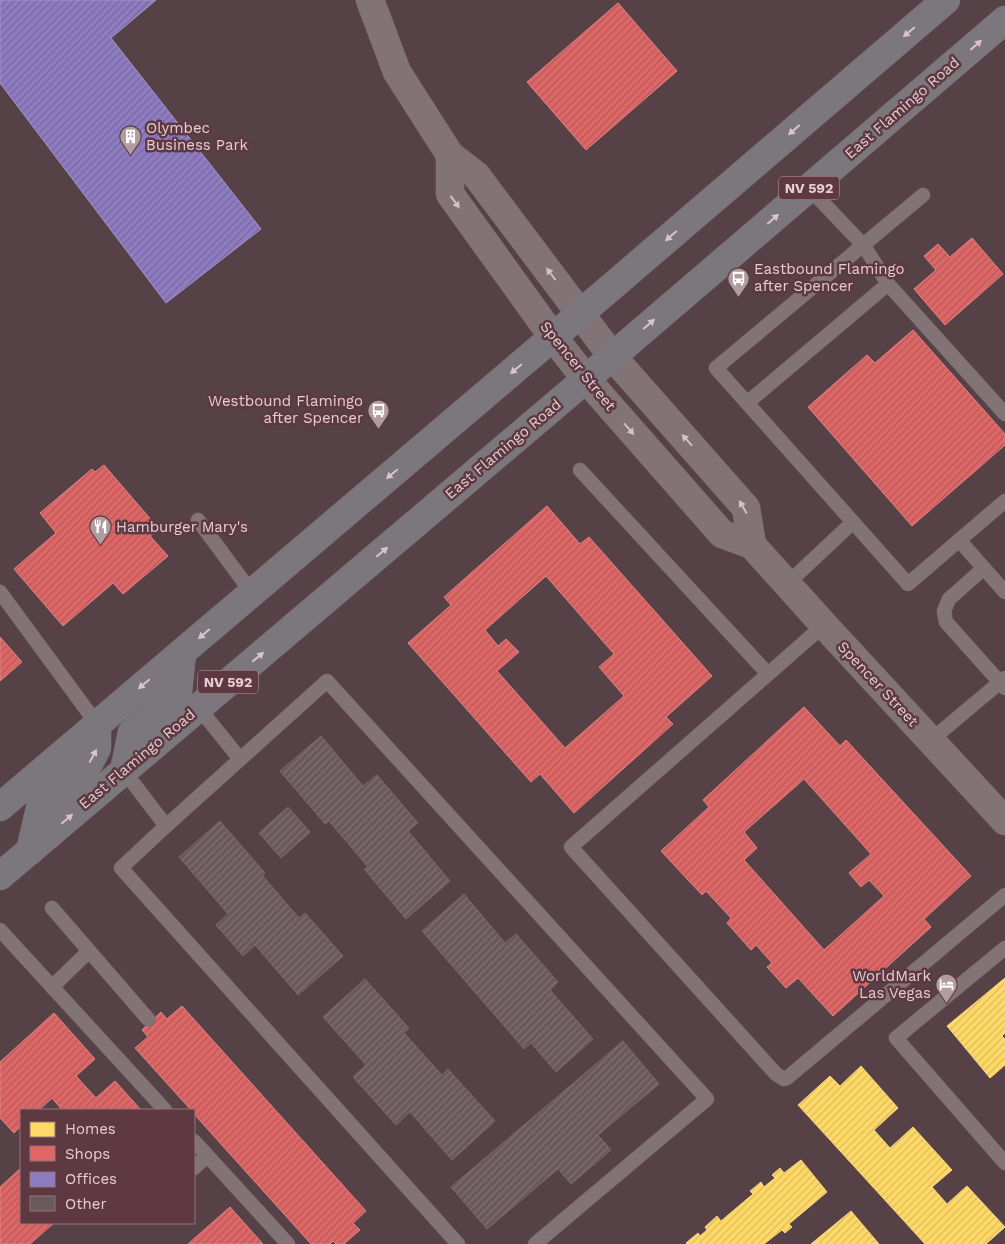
<svg xmlns="http://www.w3.org/2000/svg" width="1005" height="1244" font-family="'Work Sans',sans-serif">
	<defs>
		<pattern id="homes-hatch" width="6" height="6" patternUnits="userSpaceOnUse" patternTransform="scale(1.25)"><rect width="6" height="6" fill="#ffd966"/><path d="M-1 1l2-2M0 6l6-6M5 7l2-2" fill="none" stroke="#daba5e"/></pattern>
		<pattern id="shops-hatch" width="6" height="6" patternUnits="userSpaceOnUse" patternTransform="scale(1.25)"><rect width="6" height="6" fill="#e06666"/><path d="M-1 1l2-2M0 6l6-6M5 7l2-2" fill="none" stroke="#b15a5a"/></pattern>
		<pattern id="offices-hatch" width="6" height="6" patternUnits="userSpaceOnUse" patternTransform="scale(1.25)"><rect width="6" height="6" fill="#8e7cc3"/><path d="M-1 1l2-2M0 6l6-6M5 7l2-2" fill="none" stroke="#78699b"/></pattern>
		<pattern id="building-hatch" width="6" height="6" patternUnits="userSpaceOnUse" patternTransform="scale(1.25)"><rect width="6" height="6" fill="#6a595b"/><path d="M-1 1l2-2M0 6l6-6M5 7l2-2" fill="none" stroke="#7f7072"/></pattern>
	</defs>
	<rect width="100%" height="100%" fill="#564146"/>
	<g fill="url(#homes-hatch)" stroke="#f7d586">
		<path d="M1005,978v55l-3,3 3,3v26l-15,13 -43,-52z"/>
		<path d="M861,1066l37,42 -24,22 16,18 23,-21 39,43 -20,17 15,17 20,-18 38,41 -19,17h-61l-127,-139 32,-29 10,10z"/>
		<path d="M801,1160l26,32 -38,32 3,3 -7,6 -3,-3 -18,14h-77l-1,-1 12,-10 2,3 7,-6 -2,-3 12,-11 4,5 32,-27 -3,-3 11,-9 3,5 11,-9 -3,-3 8,-7 4,5z"/>
		<path d="M851,1211l28,33h-68z"/>
	</g>
	<g fill="url(#shops-hatch)" stroke="#e18586" fill-rule="evenodd">
		<path d="M618,3l59,68 -91,79 -59,-68z"/>
		<path d="M972,238l31,36 -58,51 -31,-36 22,-19 -12,-14 14,-12 12,13z"/>
		<path d="M913,330l92,104v11l-93,81 -104,-119 59,-52 8,8z"/>
		<path d="M104,465l55,64 -9,7 18,20 -45,38 -10,-11 -50,43 -49,-57 42,-36 -16,-20 52,-44 3,3z"/>
		<path d="M547,506l33,38 9,-7 123,139 -46,41 7,7 -99,89 -34,-39 -9,8 -123,-139 43,-38 -7,-8zM546,576l68,78 -15,13 25,29 -59,52 -68,-77 22,-19 -13,-13 -8,7 -13,-16z"/>
		<path d="M0,637l22,25 -22,19z"/>
		<path d="M804,707l36,39 6,-6 125,136 -47,43 7,8 -98,89 -35,-38 -12,10 -19,-21 5,-4 -16,-18 -5,5 -24,-27 4,-5 -25,-27 -4,4 -41,-44 48,-44 -6,-7zM804,779l67,75 -22,19 12,14 8,-7 15,16 -60,54 -80,-90 13,-12 -13,-16z"/>
		<path d="M182,1006l184,205 -13,12 7,7 -16,14h-8l-3,-3 -3,3h-19l-117,-130v-4h-3l-56,-62 13,-11 -6,-7 19,-18 6,7z"/>
		<path d="M54,1013l41,46 -19,17 20,22 19,-17 26,29h-79l-10,-12 -13,12h-18v16l-7,7 -14,-15v-56z"/>
		<path d="M20,1169l1,2v52h33l-24,21h-30v-57z"/>
		<path d="M230,1207l33,37h-75z"/>
	</g>
	<path fill="url(#offices-hatch)" stroke="#a894c7" d="M0,0h156l-45,38 150,191 -95,74 -166,-220z"/>
	<g fill="url(#building-hatch)" stroke="#7a6769">
		<path d="M321,736l42,50 14,-11 41,48 -10,8 42,50 -44,38 -42,-50 4,-2 -39,-46 -4,3 -45,-53z"/>
		<path d="M288,807l22,25 -29,26 -22,-25z"/>
		<path d="M220,821l45,52 -3,2 37,43 6,-5 38,43 -45,39 -43,-50 -12,11 -27,-31 12,-11 -49,-57z"/>
		<path d="M464,894l41,49 11,-9 42,48 -8,8 43,49 -37,33 -25,-29 -7,6 -102,-118z"/>
		<path d="M365,979l44,49 -5,5 38,42 6,-6 47,52 -43,39 -42,-48 -14,13 -43,-48 13,-12 -43,-48z"/>
		<path d="M623,1041l36,43 -61,51 13,15 -40,34 -13,-15 -71,60 -36,-42z"/>
	</g>
	<g fill="none" stroke-linecap="round" stroke-linejoin="round">
		<defs>
			<g id="service">
				<path d="M809,188l55,58 24,38 117,130"/>
				<path d="M923,195l-207,173 192,216 97,-83"/>
				<path d="M747,403l141,-119"/>
				<path d="M580,470l188,204"/>
				<path d="M198,520l54,73"/>
				<path d="M959,540l46,52"/>
				<path d="M984,568l-35,31 -5,12 2,11 59,66"/>
				<path d="M787,584l66,-62"/>
				<path d="M0,592l97,132"/>
				<path d="M824,625l-253,222 205,227 8,5 3,-1 218,-183"/>
				<path d="M198,707l42,52"/>
				<path d="M930,741l75,-63"/>
				<path d="M124,771l42,55"/>
				<path d="M52,908l96,111"/>
				<path d="M0,930l165,180"/>
				<path d="M1005,948l-109,90 109,125"/>
				<path d="M52,987l37,-36"/>
				<path d="M194,1141l94,103"/>
				<path d="M194,1168l13,-12"/>
				<path d="M458,1244l-337,-376 45,-42 161,-145 380,418 -172,145"/>
			</g>
			<g id="tertiary">
				<path d="M370,0l27,72 53,83 26,20 136,181 134,152 6,37"/>
				<path d="M450,155v39l103,143 33,42 136,155 30,11 72,80 181,196"/>
			</g>
			<g id="primary">
				<path d="M124,771l8,-39 46,-40 4,-39"/>
				<path d="M0,807l553,-470 393,-337"/>
				<path d="M30,851l10,-43 46,-39 11,-21v-24"/>
				<path d="M0,876l586,-497 419,-359"/>
			</g>
		</defs>
		<use href="#service" stroke="#716064" stroke-width="15"/>
		<use href="#tertiary" stroke="#716064" stroke-width="29"/>
		<use href="#primary" stroke="#716064" stroke-width="29"/>
		<use href="#service" stroke="#827376" stroke-width="14"/>
		<use href="#tertiary" stroke="#827376" stroke-width="28"/>
		<use href="#primary" stroke="#7c767d" stroke-width="28"/>
	</g>
	<defs><path id="oneway-solid" d="M-6-.8H1V-3.2L6.5 0L1 3.2V.8H-6Z" transform="scale(1.25)"/></defs>
	<g fill="#dac4c9">
		<use href="#oneway-solid" transform="translate(909 32) rotate(140)"/>
		<use href="#oneway-solid" transform="translate(976 45) rotate(-41)"/>
		<use href="#oneway-solid" transform="translate(794 130) rotate(139)"/>
		<use href="#oneway-solid" transform="translate(773 219) rotate(-41)"/>
		<use href="#oneway-solid" transform="translate(671 236) rotate(139)"/>
		<use href="#oneway-solid" transform="translate(649 324) rotate(-41)"/>
		<use href="#oneway-solid" transform="translate(516 369) rotate(140)"/>
		<use href="#oneway-solid" transform="translate(392 474) rotate(140)"/>
		<use href="#oneway-solid" transform="translate(382 552) rotate(-40)"/>
		<use href="#oneway-solid" transform="translate(204 634) rotate(139)"/>
		<use href="#oneway-solid" transform="translate(258 657) rotate(-40)"/>
		<use href="#oneway-solid" transform="translate(144 684) rotate(140)"/>
		<use href="#oneway-solid" transform="translate(93 756) rotate(-62)"/>
		<use href="#oneway-solid" transform="translate(67 819) rotate(-40)"/>
	</g>
	<g fill="#d5c0c3">
		<use href="#oneway-solid" transform="translate(455 202) rotate(54)"/>
		<use href="#oneway-solid" transform="translate(551 274) rotate(-127)"/>
		<use href="#oneway-solid" transform="translate(629 429) rotate(49)"/>
		<use href="#oneway-solid" transform="translate(687 440) rotate(-132)"/>
		<use href="#oneway-solid" transform="translate(743 507) rotate(-120)"/>
	</g>
	<defs>
		<symbol id="building-pin" viewBox="-11 -11 22 30"><path d="M0 17L-7.5 6A9.5 9.5 0 1 1 7.5 6Z" fill="#b29ca0" stroke="#5e3942"/><path d="M-4-6H4V6H1V3H-1V6H-4ZM-2.5-4.3h1.7v1.8h-1.7ZM.8-4.3h1.7v1.8H.8ZM-2.5-1h1.7V.8h-1.7ZM.8-1h1.7V.8H.8Z" fill="#fff"/></symbol>
		<symbol id="bus-pin" viewBox="-11 -11 22 30"><path d="M0 17L-7.5 6A9.5 9.5 0 1 1 7.5 6Z" fill="#b29ca0" stroke="#5e3942"/><path d="M-5-6H5V4H4V6H2V4H-2V6H-4V4H-5ZM-3.5-4V0h7V-4ZM-3.5 1.2v1.5H-2V1.2ZM2 1.2v1.5H3.5V1.2Z" fill="#fff"/></symbol>
		<symbol id="restaurant-pin" viewBox="-11 -11 22 30"><path d="M0 17L-7.5 6A9.5 9.5 0 1 1 7.5 6Z" fill="#b29ca0" stroke="#5e3942"/><path d="M-5-6h1v4h1v-4h1v4h1v-4h1v5L-1.5 .5V6h-2V.5L-5-1ZM5-6V6H3V1.5H1.5Q1.5-4 5-6Z" fill="#fff"/></symbol>
		<symbol id="hotel-pin" viewBox="-11 -11 22 30"><path d="M0 17L-7.5 6A9.5 9.5 0 1 1 7.5 6Z" fill="#b29ca0" stroke="#5e3942"/><path d="M-6-4.5h1.5V1H6V5H4.5V3h-9V5H-6ZM-4 0a1.8 1.8 0 1 1 3.6 0ZM.5 0V-2.5h3Q6-2.5 6 0Z" fill="#fff"/></symbol>
	</defs>
	<g fill-rule="evenodd">
		<use href="#building-pin" x="118" y="124" width="25" height="34"/>
		<use href="#bus-pin" x="726" y="266" width="25" height="34"/>
		<use href="#bus-pin" x="366" y="398" width="25" height="34"/>
		<use href="#restaurant-pin" x="88" y="514" width="25" height="34"/>
		<use href="#hotel-pin" x="934" y="972" width="25" height="34"/>
	</g>
	<g text-anchor="middle" stroke-width="5" stroke-linejoin="round" paint-order="stroke">
		<g fill="#5e3942" stroke="#bca1a6" stroke-width="1">
			<rect x="779" y="176.5" width="60" height="23" rx="4"/>
			<rect x="198" y="670.5" width="60" height="23" rx="4"/>
		</g>
		<g font-size="14" font-weight="bold" fill="#e4cdd1">
			<text x="809" y="193">NV 592</text>
			<text x="228" y="687">NV 592</text>
		</g>
		<g font-size="15" fill="#e4cdd1" stroke="#5e3942">
			<text transform="translate(902 108) rotate(-41)" y="5">East Flamingo Road</text>
			<text transform="translate(578 366) rotate(51)" y="5">Spencer Street</text>
			<text transform="translate(503 449) rotate(-40)" y="5">East Flamingo Road</text>
			<text transform="translate(878 684) rotate(47)" y="5">Spencer Street</text>
			<text transform="translate(137 759) rotate(-40)" y="5">East Flamingo Road</text>
		</g>
		<g font-size="15" fill="#e4cdd1" stroke="#5e3942" text-anchor="start">
			<text x="146" y="133">Olymbec<tspan x="146" dy="17">Business Park</tspan></text>
			<text x="754" y="274">Eastbound Flamingo<tspan x="754" dy="17">after Spencer</tspan></text>
			<text x="363" y="406" text-anchor="end">Westbound Flamingo<tspan x="363" dy="17">after Spencer</tspan></text>
			<text x="116" y="532">Hamburger Mary's</text>
			<text x="931" y="981" text-anchor="end">WorldMark<tspan x="931" dy="17">Las Vegas</tspan></text>
		</g>
	</g>
	<rect x="20" y="1109" width="175" height="115" fill="#5e3942" stroke="#94747b"/>
	<rect x="30" y="1122" width="25" height="15" fill="#ffd966" stroke="#94747b"/>
	<text x="65" y="1134" font-size="15" fill="#e4cdd1">Homes</text>
	<rect x="30" y="1146" width="25" height="15" fill="#e06666" stroke="#94747b"/>
	<text x="65" y="1159" font-size="15" fill="#e4cdd1">Shops</text>
	<rect x="30" y="1172" width="25" height="15" fill="#8e7cc3" stroke="#94747b"/>
	<text x="65" y="1184" font-size="15" fill="#e4cdd1">Offices</text>
	<rect x="30" y="1196" width="25" height="15" fill="#6a595b" stroke="#94747b"/>
	<text x="65" y="1209" font-size="15" fill="#e4cdd1">Other</text>
</svg>
